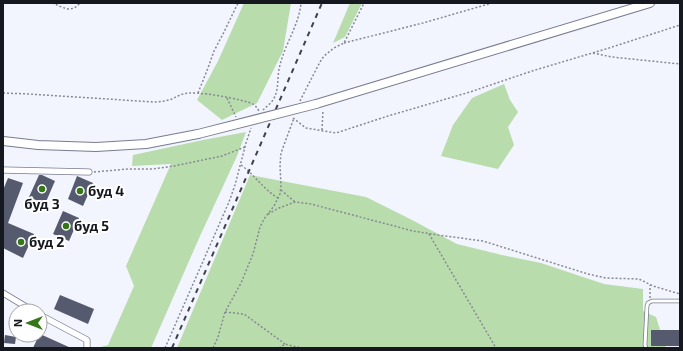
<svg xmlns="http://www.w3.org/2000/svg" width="683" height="351" font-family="'Exo 2',sans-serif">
	<rect width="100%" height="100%" fill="#f2f4fe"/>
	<g fill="#b9dcad">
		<path d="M244,3h47l-8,48 -26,52 -35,17 -25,-20 21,-39z"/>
		<path d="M350,3h12l-17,34 -12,6z"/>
		<path d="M504,84l6,16 8,12 -10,15 6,18 -16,24 -57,-13 12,-31 19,-27z"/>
		<path d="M246,132l-9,24 -37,80 -49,112h-54l11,-3 26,-59 -8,-20 45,-102 -39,2 1,-11 70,-15z"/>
		<path d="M250,175l116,22 46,23 45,24 45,11 39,8 63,21 39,5v22l13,6 10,31h-489z"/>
	</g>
	<g fill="#565a6e">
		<path d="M39,175h3l13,6 -10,23 -16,-7z"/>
		<path d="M77,176l16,7 -10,23 -15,-7z"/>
		<path d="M8,178l15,5 -15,40 26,11 -11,24 -20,-10v-58z"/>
		<path d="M63,211l16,7 -10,23 -16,-7z"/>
		<path d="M60,295l34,14 -6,15 -34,-15z"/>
		<rect x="651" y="330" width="29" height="16"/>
		<path d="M40,334l31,14h-38l6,-13z"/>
		<path d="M5,335l11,2 -1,7 -11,-1z"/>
	</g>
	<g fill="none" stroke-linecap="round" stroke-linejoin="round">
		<defs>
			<path id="service" d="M646,348l-1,-3 2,-39 1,-3 4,-2h28"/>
			<g id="minor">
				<path d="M3,170l86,2"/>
				<path d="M3,293l30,18"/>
				<path d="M40,315l47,25v8"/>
			</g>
			<g id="secondary">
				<path d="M316,104l334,-101"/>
				<path d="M3,141l35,4 58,2 50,-3 52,-10"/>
			</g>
		</defs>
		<use href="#service" stroke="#787c91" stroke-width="4.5"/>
		<use href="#minor" stroke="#787c91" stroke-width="7"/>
		<use href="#secondary" stroke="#787c91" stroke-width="10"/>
		<g stroke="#878992" stroke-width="1.5" stroke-dasharray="2 2" stroke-linecap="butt">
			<path d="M52,3c11,4 19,11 28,0"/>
			<path d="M344,43l79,-20 69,-20"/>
			<path d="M593,53l19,4 68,7"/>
			<path d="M3,93l26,1 125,8c6,0 12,-1 18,-3 4,-2 7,-4 11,-5 11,-4 59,5 70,10 3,2 4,4 6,7"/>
			<path d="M198,93l10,-25 6,-17 9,-17 15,-31"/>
			<path d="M227,98l9,19"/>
			<path d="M300,101l5,-10 15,-29 4,-6 10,-8 10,-5 20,-40"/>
			<path d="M263,110c4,-4 10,-8 12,-14 4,-9 2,-21 5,-31 5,-21 19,-40 21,-62"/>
			<path d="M293,118l13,10 30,5 52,-17 82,-24 62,-21 77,-23 71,-23"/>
			<path d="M322,130l1,-20"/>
			<path d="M241,165c14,10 22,24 37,33"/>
			<path d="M94,172l34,-3h25l21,-3 48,-10 23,-9"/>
			<path d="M281,190l14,12"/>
			<path d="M268,214l11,-6 16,-6 16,2 102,27 25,4 45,6 105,33 18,4 33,1 14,7 27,8"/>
			<path d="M429,234l67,114"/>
			<path d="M650,298v-13"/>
			<path d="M225,312l19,2 41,30"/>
			<path d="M165,348l64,-146 6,-17 11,-42 5,-15"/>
			<path d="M213,348l5,-11 7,-25 16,-29 12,-29 7,-27 4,-8 10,-13 6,-12 1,-8 -1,-21 1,-12 13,-35"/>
			<path d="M279,348l6,-4 16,4"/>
		</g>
		<use href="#service" stroke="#fff" stroke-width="3"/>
		<use href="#minor" stroke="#fff" stroke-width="5.5"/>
		<use href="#secondary" stroke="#fff" stroke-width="8"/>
		<path stroke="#40424a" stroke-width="2" stroke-dasharray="5 5" stroke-linecap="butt" d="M172,348l150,-345"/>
		<defs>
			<path id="secondary-bridge" d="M198,134l118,-30"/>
		</defs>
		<use href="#secondary-bridge" stroke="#787c91" stroke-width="10" stroke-linecap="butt"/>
		<use href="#secondary-bridge" stroke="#fff" stroke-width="8"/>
	</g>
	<g fill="#357716" stroke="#fff" stroke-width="1.5">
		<circle cx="42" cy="189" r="4"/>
		<circle cx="80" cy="191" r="4"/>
		<circle cx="66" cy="226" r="4"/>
		<circle cx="21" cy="242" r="4"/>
	</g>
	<g text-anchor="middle" stroke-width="4" stroke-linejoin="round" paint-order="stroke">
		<g font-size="14" font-weight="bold" fill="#161820" stroke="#fff" text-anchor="start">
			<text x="88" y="196">буд 4</text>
			<text x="42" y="209" text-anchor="middle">буд 3</text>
			<text x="74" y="231">буд 5</text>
			<text x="29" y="247">буд 2</text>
		</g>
	</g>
	<rect width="683" height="351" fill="none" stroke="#161820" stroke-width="8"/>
	<g transform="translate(28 323) rotate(270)"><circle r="19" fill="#ffffff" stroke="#a2a3a6"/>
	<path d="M0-3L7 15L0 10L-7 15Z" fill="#357716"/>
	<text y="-6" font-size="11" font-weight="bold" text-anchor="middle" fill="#161820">N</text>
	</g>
</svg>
